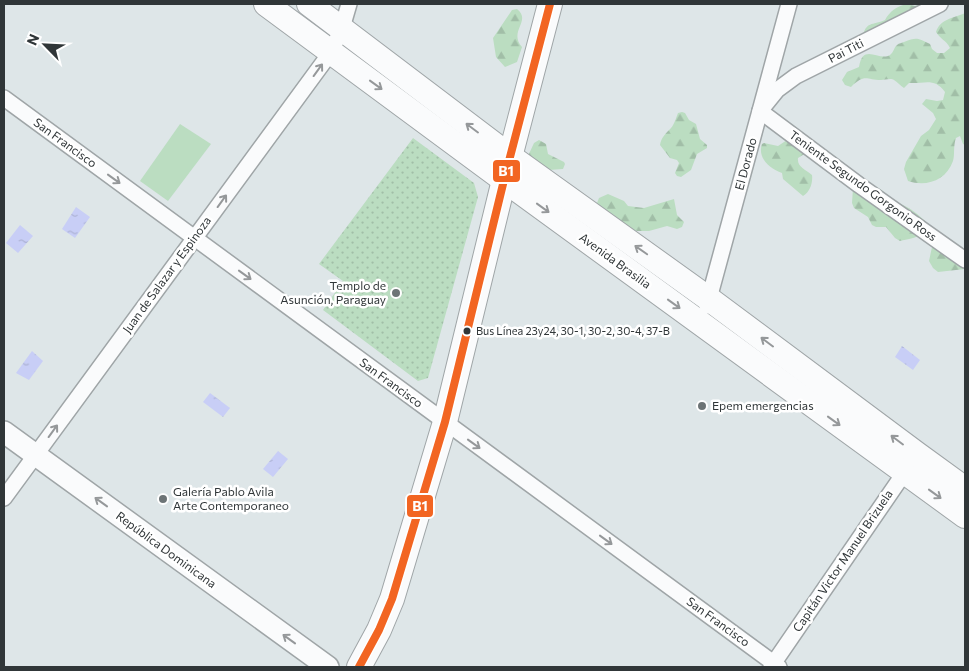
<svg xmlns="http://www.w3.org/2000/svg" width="969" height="671" font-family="Commissioner,sans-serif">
	<defs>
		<pattern id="grass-dots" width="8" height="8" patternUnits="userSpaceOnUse" patternTransform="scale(1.25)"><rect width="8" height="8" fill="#bbddc1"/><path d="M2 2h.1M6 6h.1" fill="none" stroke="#a1bea7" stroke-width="1.8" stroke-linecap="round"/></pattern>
		<pattern id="forest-firs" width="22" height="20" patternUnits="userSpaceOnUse" patternTransform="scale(1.25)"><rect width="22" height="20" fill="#bbddc1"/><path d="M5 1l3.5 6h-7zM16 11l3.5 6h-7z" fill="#a1bea7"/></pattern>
		<pattern id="water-ripples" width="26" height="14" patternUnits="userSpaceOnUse" patternTransform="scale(1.25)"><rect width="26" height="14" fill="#c8cef6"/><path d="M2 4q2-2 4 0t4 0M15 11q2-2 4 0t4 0" fill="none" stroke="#acb2d4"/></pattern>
	</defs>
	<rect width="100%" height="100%" fill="#dee6e8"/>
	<path fill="url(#grass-dots)" d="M413,138l61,45 4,14 -50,181 -10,3 -95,-71 20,-29 -24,-17z"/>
	<g fill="url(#forest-firs)">
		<path d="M906,4l9,2 7,-2h23l-83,35c4,-19 10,-13 23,-19 5,-9 11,-13 21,-16z"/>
		<path d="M517,9c15,12 -9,22 5,38l-5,15 -12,5 -9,-10 -3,-19 19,-28z"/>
		<path d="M965,13v132l-2,-1 -3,-8 -4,2c-3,8 -1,17 -3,23 -7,20 -27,26 -45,20l-4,-12 2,-7 15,-26 8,-6 7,-11 -3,-6 -11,-9 4,-5 11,2 6,-1 2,-8c-11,-15 -20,-8 -36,-9l-5,5c-3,-2 -7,-6 -10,-8 -3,-2 -9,0 -13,0 -15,0 -16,-7 -30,7l-6,-2 -3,-5 5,-8 12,-5c4,-25 20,-5 31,-12 4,-3 4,-8 7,-10 2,-2 5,-2 7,-3 13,-5 13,-4 26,2l2,5 5,4h7l6,-5c-4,-8 -10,-9 -14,-16 4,-13 18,-14 29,-19z"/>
		<path d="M682,112l3,1 4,7 7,4 4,15 7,6v3l-10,6 -6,16 -10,7 -4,-1 -2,-3 4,-10 -2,-3 -7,-2 -10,-13c1,-7 6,-12 11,-17 3,-3 5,-10 7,-15z"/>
		<path d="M539,140l7,4 2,10 16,8 1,2 -2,5 -14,1 -21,-14 6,-13z"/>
		<path d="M787,140l19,13 -8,5c-1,9 7,11 14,17 1,8 -2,17 -9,21l-20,-17 -1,-6c-12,-4 -25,-15 -20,-29l2,-1 14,3z"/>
		<path d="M870,184c11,4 18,12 27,18 14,7 18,9 30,21 -8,16 -10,14 -27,18l-5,-3 -9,-11h-10l-4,-2 -4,-8 -14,-9 -2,-5 1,-15z"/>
		<path d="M608,194l16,7 4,5 16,2 30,-9 3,16 7,7 -2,5 -5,2 -10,-3 -18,5h-12l-12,-4 -11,-12 -10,-5 -7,-7 2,-5z"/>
		<path d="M948,243l15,5 2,4v17l-27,3 -5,-4 -4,-7 3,-14z"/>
	</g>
	<path fill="#bbddc1" d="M180,124l31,20 -43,57 -28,-20z"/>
	<g fill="url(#water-ripples)">
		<path d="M76,207l14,10 -15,21 -13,-9z"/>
		<path d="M20,225l13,11 -15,17 -12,-10z"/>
		<path d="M902,346l18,14 -7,10 -18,-13z"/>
		<path d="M32,351l11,10 -14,19 -13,-7z"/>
		<path d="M210,393l20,15 -7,9 -20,-15z"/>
		<path d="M278,451l10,8 -15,18 -10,-8z"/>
	</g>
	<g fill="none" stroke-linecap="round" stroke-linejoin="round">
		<defs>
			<g id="street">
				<path d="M940,4l-144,72 -19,14 -17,21 99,74 106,75"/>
				<path d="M4,98l775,569"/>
				<path d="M707,306l82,-302"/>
				<path d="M4,498l327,-446 11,-24 7,-24"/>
				<path d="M771,667l138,-201"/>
			</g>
			<path id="secondary" d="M4,432l324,235"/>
			<g id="primary">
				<path d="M266,4l238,176 461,336"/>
				<path d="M309,4l202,153 198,142 208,155 48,35"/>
				<path d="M359,667l20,-37 13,-31 53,-177 59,-242 46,-176"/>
			</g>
		</defs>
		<use href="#street" stroke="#9fa5a7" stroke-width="18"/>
		<use href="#secondary" stroke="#9fa5a7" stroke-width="24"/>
		<use href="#primary" stroke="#9fa5a7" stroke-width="26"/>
		<use href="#street" stroke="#fafbfc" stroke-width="15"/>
		<use href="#secondary" stroke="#fafbfc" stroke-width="21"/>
		<use href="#primary" stroke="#fafbfc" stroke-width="24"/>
		<defs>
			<path id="bus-1" d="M359,667l20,-37 13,-31 53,-177 59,-242 46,-176"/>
		</defs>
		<use href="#bus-1" stroke="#fff" stroke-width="11"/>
		<use href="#bus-1" stroke="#f26522" stroke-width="8"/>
	</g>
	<defs><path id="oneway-shaft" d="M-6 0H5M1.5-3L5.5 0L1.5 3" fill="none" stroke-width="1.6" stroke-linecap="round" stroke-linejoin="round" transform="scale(1.25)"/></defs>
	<g stroke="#95989a">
		<use href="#oneway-shaft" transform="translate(318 70) rotate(-54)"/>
		<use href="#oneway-shaft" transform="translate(376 85) rotate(36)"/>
		<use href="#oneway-shaft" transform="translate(472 128) rotate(-143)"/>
		<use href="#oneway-shaft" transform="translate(114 179) rotate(36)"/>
		<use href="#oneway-shaft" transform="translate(222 201) rotate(-54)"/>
		<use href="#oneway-shaft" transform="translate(543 208) rotate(36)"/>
		<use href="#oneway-shaft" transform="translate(641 250) rotate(-145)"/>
		<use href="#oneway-shaft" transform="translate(245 275) rotate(36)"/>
		<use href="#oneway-shaft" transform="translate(674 304) rotate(36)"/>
		<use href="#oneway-shaft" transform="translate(767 342) rotate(-143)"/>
		<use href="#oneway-shaft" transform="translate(834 421) rotate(36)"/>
		<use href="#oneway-shaft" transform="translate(53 431) rotate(-54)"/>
		<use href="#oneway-shaft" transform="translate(897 440) rotate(-143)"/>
		<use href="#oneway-shaft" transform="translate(474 444) rotate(36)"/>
		<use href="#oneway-shaft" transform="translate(935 494) rotate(36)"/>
		<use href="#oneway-shaft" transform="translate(101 502) rotate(-144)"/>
		<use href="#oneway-shaft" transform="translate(606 540) rotate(36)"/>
		<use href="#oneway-shaft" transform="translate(289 639) rotate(-144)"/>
	</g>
	<g fill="#6d7476" stroke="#fff" stroke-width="2">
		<circle cx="396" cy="293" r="5"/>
		<circle cx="702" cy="406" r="5"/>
		<circle cx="163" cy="499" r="5"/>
	</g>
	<circle fill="#303638" stroke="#fff" stroke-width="2" cx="467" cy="331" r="4.5"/>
	<g text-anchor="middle" stroke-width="5" stroke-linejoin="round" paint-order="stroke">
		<g font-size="11" fill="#303638" stroke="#fff" text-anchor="start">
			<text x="476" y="335">Bus Línea 23y24, 30-1, 30-2, 30-4, 37-B</text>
		</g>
		<g font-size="12" fill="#303638" stroke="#fff">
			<text transform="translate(846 51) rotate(-27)" y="4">Pai Titi</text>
			<text transform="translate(65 143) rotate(36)" y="4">San Francisco</text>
			<text transform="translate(746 164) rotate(-75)" y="4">El Dorado</text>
			<text transform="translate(863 186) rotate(36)" y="4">Teniente Segundo Gorgonio Ross</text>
			<text transform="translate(615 261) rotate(36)" y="4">Avenida Brasilia</text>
			<text transform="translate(167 275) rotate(-54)" y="4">Juan de Salazar y Espinoza</text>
			<text transform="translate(391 383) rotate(36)" y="4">San Francisco</text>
			<text transform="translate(166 550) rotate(36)" y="4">República Dominicana</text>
			<text transform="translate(843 561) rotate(-56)" y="4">Capitán Victor Manuel Brizuela</text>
			<text transform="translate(718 622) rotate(36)" y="4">San Francisco</text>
		</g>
		<g font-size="12" fill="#303638" stroke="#fff" text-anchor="start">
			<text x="386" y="290" text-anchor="end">Templo de<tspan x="386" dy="14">Asunción, Paraguay</tspan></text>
			<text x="712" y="410">Epem emergencias</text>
			<text x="173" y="496">Galería Pablo Avila<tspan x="173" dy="14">Arte Contemporaneo</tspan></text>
		</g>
	</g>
	<g stroke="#fff" stroke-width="2">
		<rect x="492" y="159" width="29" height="24" rx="5" fill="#f26522"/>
		<rect x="406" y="494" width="28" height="24" rx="5" fill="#f26522"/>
	</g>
	<g font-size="14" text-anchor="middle" font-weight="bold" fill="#fff">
		<text x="506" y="176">B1</text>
		<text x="420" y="511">B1</text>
	</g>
	<rect width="969" height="671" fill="none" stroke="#303638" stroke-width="10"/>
	<g transform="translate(45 45) rotate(294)" stroke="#ffffff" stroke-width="4" paint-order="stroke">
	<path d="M0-4L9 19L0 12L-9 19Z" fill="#303638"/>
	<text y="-8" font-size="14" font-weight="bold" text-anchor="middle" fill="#303638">N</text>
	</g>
</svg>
